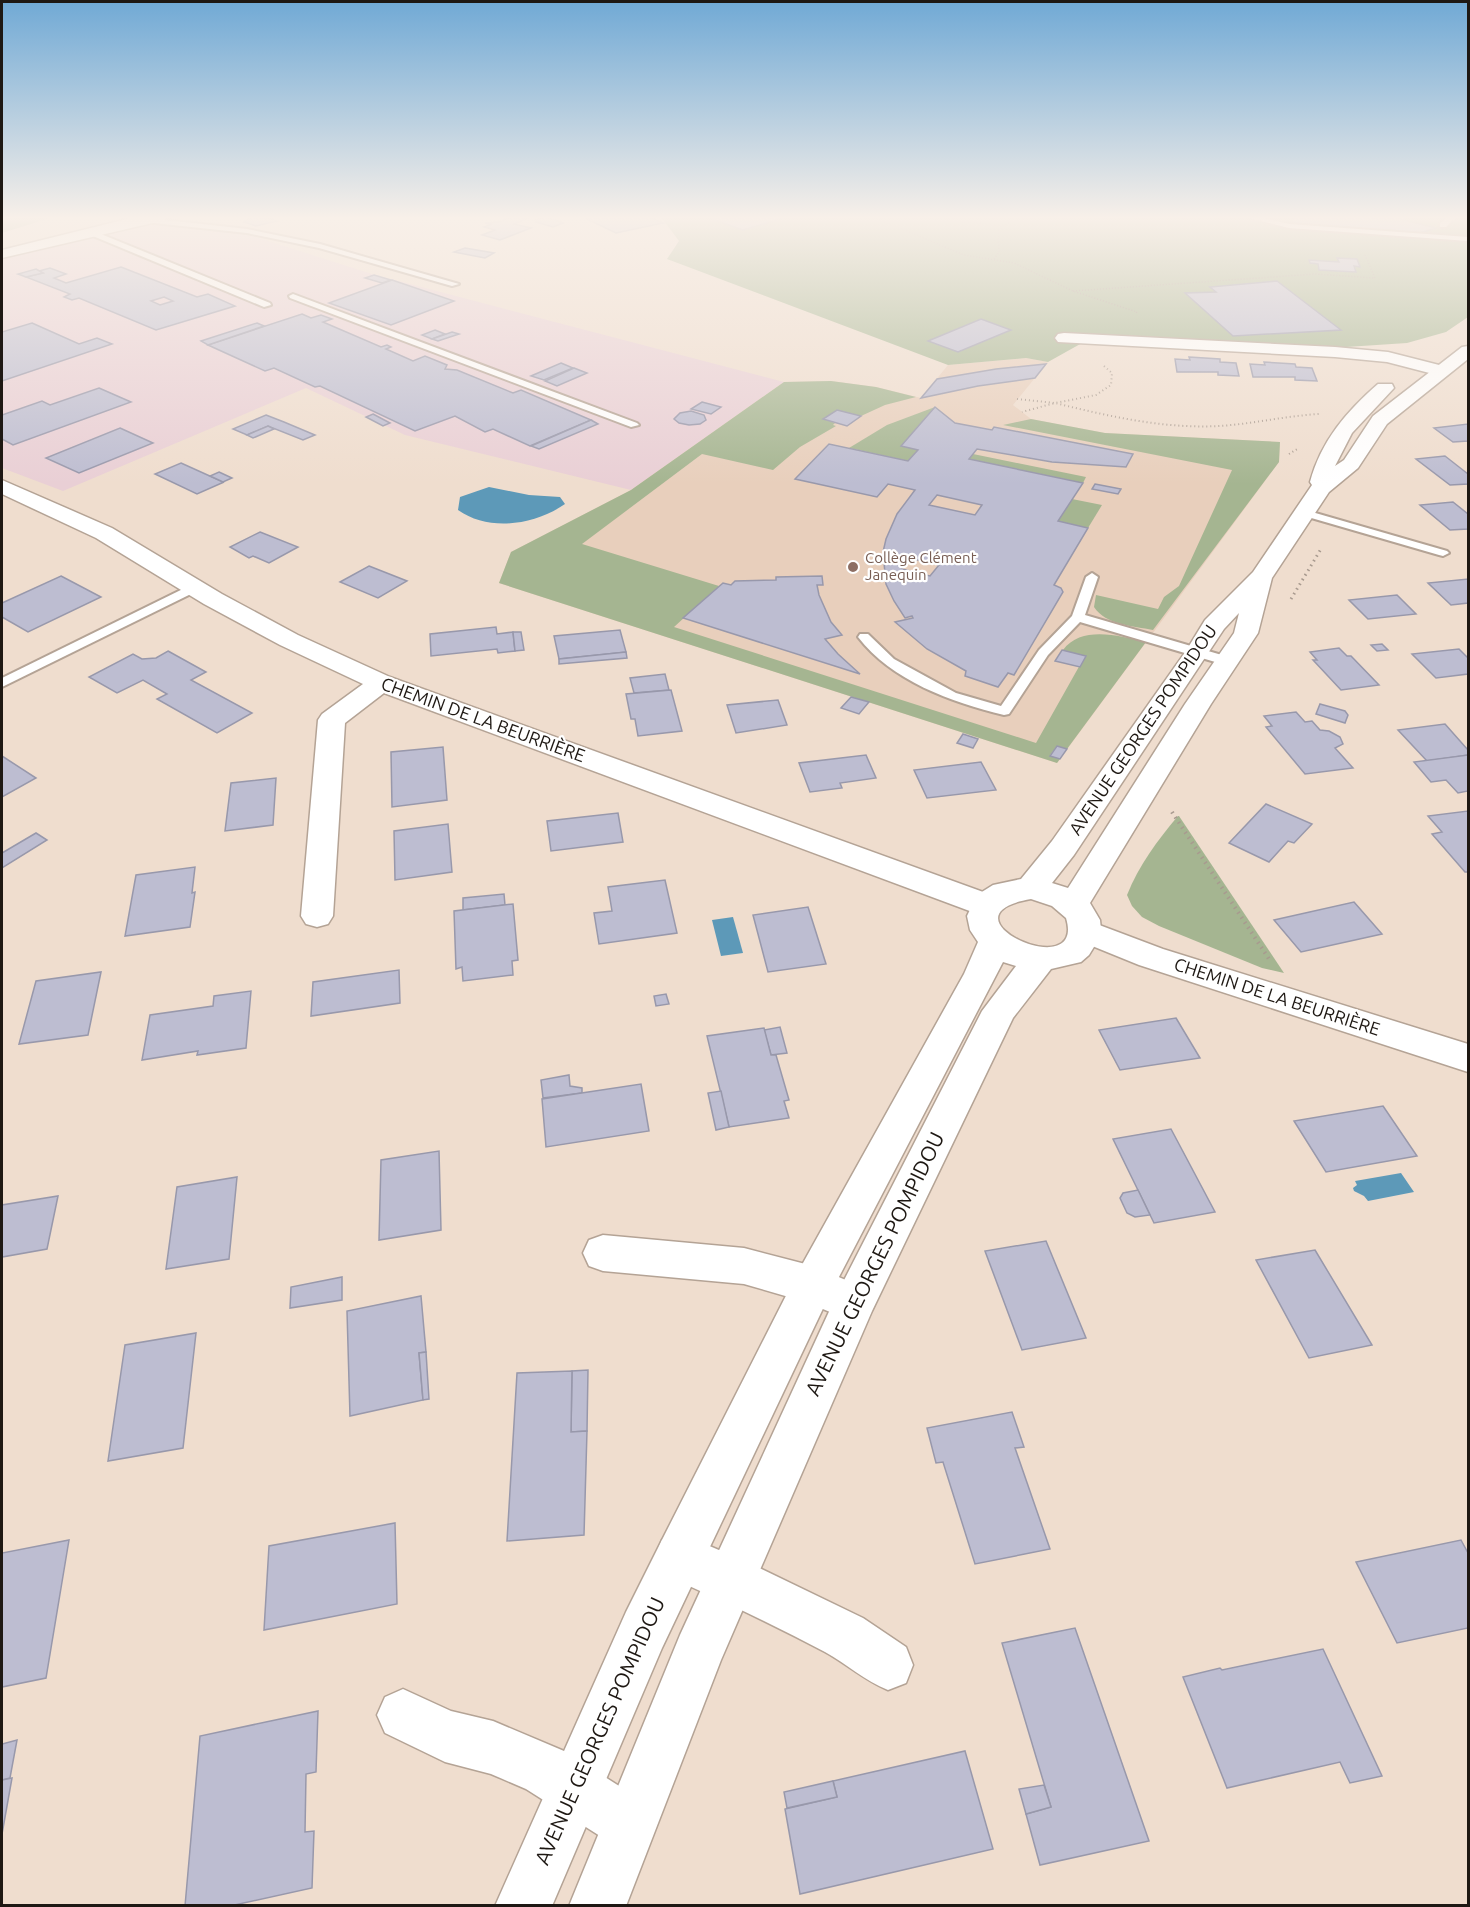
<svg xmlns="http://www.w3.org/2000/svg" width="1470" height="1907" font-family="Ubuntu,sans-serif">
	<rect width="100%" height="100%" fill="#efddce"/>
	<path fill="#e9cfd5" d="M142,225h44l60,9 126,40 412,108 -153,108 -226,-55 -99,-47 -243,103 -61,-23v-210z"/>
	<path fill="#e8cfbc" d="M1026,358l22,4 -35,43 18,14 74,14 175,9 -1,20 -222,301 -558,-180 12,-31 120,-62 153,-108 47,-1 45,6 45,11 27,-33z"/>
	<g fill="#a5b591">
		<path d="M2,217h51l-51,16z"/>
		<path d="M661,217h807v100l-22,15 -39,11 -76,5 -249,-5 -34,19 -22,-4 -78,7 -281,-106 12,-18z"/>
		<path d="M831,381l45,6 40,10 -31,8 -24,11 -24,-6 -13,9 11,4 -2,2 3,1 -36,21 -27,23 -71,-16 -120,90 137,42 -45,41 362,116 49,-87 -22,-6c19,-25 56,-14 83,-8l-79,107 -10,-3 -7,9 10,4 -3,4 -558,-180 12,-31 120,-62 153,-108z"/>
		<path d="M935,407l-17,43 -10,11 -59,-13 38,-23z"/>
		<path d="M1031,419l74,14 175,9 -1,20 -126,168c-20,-4 -47,-5 -59,-23l2,-12 62,14 6,-12 15,-11 53,-116 -229,-45z"/>
		<path d="M973,454l113,23 -3,6 -114,-24z"/>
		<path d="M1072,499l30,6 -14,23 -30,-7z"/>
		<path d="M1178,816h1l105,157 -22,-5 -103,-42 -17,-9 -10,-11 -5,-11c12,-30 30,-54 51,-79z"/>
	</g>
	<g fill="#5d99b8">
		<path d="M489,487l40,8 31,2 5,7c-30,21 -76,28 -107,6l2,-13z"/>
		<path d="M733,917l10,36 -22,3 -9,-36z"/>
		<path d="M1401,1173l13,19 -46,9 -4,-5 -10,-5 -1,-3 4,-3 -2,-4z"/>
	</g>
	<g fill="#bdbdd1" stroke="#9898ab" stroke-width="1.5" fill-rule="evenodd">
		<path d="M252,217h12l13,4 -21,5 -12,-4z"/>
		<path d="M511,217h20l-17,7 17,4 -31,12 -18,-5 13,-5 -11,-3 8,-3 -7,-1 14,-1z"/>
		<path d="M545,217l10,3 8,3 -10,4 -17,-5 -1,-2z"/>
		<path d="M583,217h67l13,6 -47,10z"/>
		<path d="M712,217h75l-44,13 -34,-12z"/>
		<path d="M1293,217h115l-4,3 32,8 -16,5 -42,-3 -85,-7z"/>
		<path d="M465,248l29,5 -9,5 -31,-6z"/>
		<path d="M1337,258l20,1 3,8 -6,-1 2,6 -37,-2 -1,-6 -8,-1 -1,-3 30,2z"/>
		<path d="M121,267l76,30 11,-3 27,12 -79,24 -77,-32 -7,2 -8,-3 6,-3 -44,-17 17,-4 -4,-2 11,-3 16,6 -12,4 12,5zM164,297l9,4 -13,4 -9,-4z"/>
		<path d="M36,269l7,4 -17,4 -8,-3z"/>
		<path d="M374,275l17,5 -9,3 -17,-5z"/>
		<path d="M392,280l62,21 -63,24 -62,-22z"/>
		<path d="M1277,281l64,49 -108,6 -48,-43 31,-1 -6,-5z"/>
		<path d="M302,314l9,4 10,-3 11,4 -9,3 58,25 6,-2 4,2 -5,2 27,12 12,-5 22,9 -2,4 12,1 56,23 8,-3 70,30 -61,26 -37,-17 -8,3 -30,-16 -40,15 -95,-45 -5,1 -41,-19 -9,3 -57,-26z"/>
		<path d="M981,319l30,11 -53,22 -30,-11z"/>
		<path d="M32,323l47,21 18,-6 15,6 -110,37v-49z"/>
		<path d="M257,323l7,3 -56,19 -7,-4z"/>
		<path d="M435,330l10,4 -13,5 -10,-4z"/>
		<path d="M452,332l7,2 -21,7 -6,-2z"/>
		<path d="M1189,357l31,2v3l16,1 3,13 -21,-1v-3h-41l-2,-13 15,1z"/>
		<path d="M1264,362l31,2 1,3 16,1 5,13 -22,-1v-3h-42l-3,-13 15,1z"/>
		<path d="M561,363l12,5 -29,12 -13,-4z"/>
		<path d="M1046,364l-11,14 -57,8 -57,12 16,-19 59,-10z"/>
		<path d="M574,368l13,5 -30,13 -12,-5z"/>
		<path d="M99,388l32,14 -118,43 -11,-6v-24l40,-14 8,4z"/>
		<path d="M702,402l19,5 -10,7 -20,-5z"/>
		<path d="M935,407l20,16 37,7 2,-3 139,27 -7,13 -74,-5 -75,-13 -8,10 114,24 -25,38 30,7 -34,57 7,3 2,4 -49,83 -6,-2 -10,14 -33,-11 1,-5 -39,-22 -32,-27 18,-4 -1,-2 -7,2 -11,-17 -8,-17 -3,-32 3,-13 11,-25 18,-24 -27,-6 -11,13 -82,-18 34,-35 79,17 10,-11 -17,-4zM937,495l45,10 -7,10 -46,-10zM901,556l38,9 -9,11 -28,-7z"/>
		<path d="M837,410l24,6 -14,10 -24,-7z"/>
		<path d="M691,411l13,4 2,5 -6,4 -11,1 -10,-2 -5,-4 6,-6z"/>
		<path d="M373,414l17,9 -7,3 -17,-9z"/>
		<path d="M266,415l18,7 31,13 -12,5 -35,-14 -21,9 -14,-6z"/>
		<path d="M591,420l7,4 -59,25 -8,-3z"/>
		<path d="M1468,424v17l-15,1 -19,-14z"/>
		<path d="M268,426l6,3 -21,9 -6,-3z"/>
		<path d="M120,428l33,15 -74,30 -33,-15z"/>
		<path d="M1445,456l23,18v10l-18,1 -34,-26z"/>
		<path d="M181,463l42,19h1l-27,12 -42,-20z"/>
		<path d="M219,472l13,6 -9,4 -13,-6z"/>
		<path d="M1095,484l26,5 -3,5 -26,-5z"/>
		<path d="M1453,502l15,12v15l-18,1 -30,-25z"/>
		<path d="M260,532l38,15 -29,16 -16,-7 -4,2 -19,-11z"/>
		<path d="M369,566l38,15 -29,17 -38,-16z"/>
		<path d="M61,576l40,21 -73,35 -26,-15v-14z"/>
		<path d="M822,576l1,9h-6l2,10 12,27 11,13 -17,4 13,15 22,20 -177,-56 40,-35 8,2 4,-4 41,-1v-3z"/>
		<path d="M1468,579v24l-17,2 -23,-22z"/>
		<path d="M1397,595l19,19 -48,5 -19,-19z"/>
		<path d="M496,627l1,7 16,-2 2,19 -17,2 -1,-4 -66,7 -1,-22z"/>
		<path d="M620,630l6,22 -67,7 -5,-23z"/>
		<path d="M513,632h8l3,18 -9,1z"/>
		<path d="M1382,644l6,6 -11,1 -6,-6z"/>
		<path d="M1339,648l8,8h4l28,29 -38,5 -28,-30h4l-7,-8z"/>
		<path d="M1459,649l9,9v16l-32,4 -24,-24z"/>
		<path d="M1062,650l24,6 -6,11 -25,-6z"/>
		<path d="M168,651l38,21 -15,8 61,33 -35,20 -60,-34 10,-5 -24,-14 -26,13 -28,-16 44,-23 9,5 14,-1z"/>
		<path d="M626,652l1,6 -68,6v-5z"/>
		<path d="M665,674l4,16 -35,3 -4,-15z"/>
		<path d="M671,690l11,41 -44,5 -3,-17h-4l-5,-25z"/>
		<path d="M851,697l18,5 -10,12 -18,-6z"/>
		<path d="M778,700l9,25 -51,8 -9,-28z"/>
		<path d="M1320,704l25,7 3,4 -3,8 -29,-9z"/>
		<path d="M1296,712l9,10 7,-1 8,9 9,1 11,6 3,7 -8,4 18,20 -48,6 -39,-47 6,-1 -8,-10z"/>
		<path d="M1445,724l23,26v5l-41,6 -29,-31z"/>
		<path d="M963,734l15,5 -5,9 -16,-5z"/>
		<path d="M1057,746l10,3 -7,10 -10,-3z"/>
		<path d="M443,747l4,53 -55,7 -1,-55z"/>
		<path d="M866,755l10,23 -36,5 2,5 -32,4 -11,-29z"/>
		<path d="M1468,755v36l-10,2 -12,-13 -15,2 -17,-20z"/>
		<path d="M2,756l34,22 -34,19z"/>
		<path d="M981,762l15,28 -69,8 -13,-28z"/>
		<path d="M276,778l-3,47 -48,6 6,-48z"/>
		<path d="M1266,804l46,20 -18,19 -6,-2 -19,21 -40,-19z"/>
		<path d="M1468,811v61h-3l-33,-38 10,-2 -14,-16z"/>
		<path d="M618,813l5,29 -72,9 -4,-30z"/>
		<path d="M448,824l4,48 -57,8 -1,-49z"/>
		<path d="M36,833l11,7 -45,28v-15z"/>
		<path d="M195,867l-3,26 3,-1 -5,35 -65,9 11,-61z"/>
		<path d="M665,880l12,53 -78,11 -5,-31 18,-2 -4,-24z"/>
		<path d="M504,894l1,11 -42,5v-12z"/>
		<path d="M1354,902l28,32 -81,18 -27,-32z"/>
		<path d="M513,904l5,56 -6,1 1,14 -50,6 -1,-14 -6,2 -2,-58z"/>
		<path d="M808,907l18,57 -58,8 -15,-57z"/>
		<path d="M399,970l1,33 -89,13 2,-34z"/>
		<path d="M101,972l-13,63 -69,9 17,-63z"/>
		<path d="M251,991l-5,57 -49,7 1,-4 -56,9 8,-45 63,-9 1,-10z"/>
		<path d="M666,994l3,10 -13,2 -2,-10z"/>
		<path d="M1176,1018l24,40 -80,12 -21,-40z"/>
		<path d="M780,1027l7,26 -16,2 -7,-25z"/>
		<path d="M764,1028l7,27h5l13,45 -5,1 5,17 -60,9 -22,-91z"/>
		<path d="M569,1075l1,11 12,2v5l-39,5 -2,-18z"/>
		<path d="M641,1084l8,47 -103,16 -4,-48z"/>
		<path d="M721,1091l8,36 -13,3 -8,-37z"/>
		<path d="M1383,1106l34,50 -91,16 -32,-51z"/>
		<path d="M1171,1129l44,83 -61,11 -41,-84z"/>
		<path d="M439,1151l2,79 -62,10 2,-80z"/>
		<path d="M237,1177l-8,82 -63,10 11,-82z"/>
		<path d="M1138,1190l12,25 -15,2 -8,-4 -7,-15 3,-5z"/>
		<path d="M58,1196l-11,53 -45,8v-52z"/>
		<path d="M1046,1241l40,97 -64,12 -37,-99z"/>
		<path d="M1315,1250l57,95 -63,13 -53,-98z"/>
		<path d="M342,1277v23l-52,8 1,-21z"/>
		<path d="M421,1296l5,56 -7,1 4,47 -73,16 -3,-105z"/>
		<path d="M196,1333l-13,115 -75,13 17,-116z"/>
		<path d="M426,1352l3,47 -6,1 -4,-47z"/>
		<path d="M588,1370l-1,61 -16,1 1,-61z"/>
		<path d="M572,1371l-1,61 16,-1 -3,104 -77,6 10,-168z"/>
		<path d="M1012,1412l12,35 -9,1 35,101 -75,15 -32,-102 -7,1 -9,-35z"/>
		<path d="M395,1523l2,81 -133,26 5,-84z"/>
		<path d="M69,1540l-23,138 -44,9v-134z"/>
		<path d="M1461,1540l7,13v75l-71,15 -41,-81z"/>
		<path d="M1075,1628l74,213 -109,24 -14,-51 25,-7 -49,-164z"/>
		<path d="M1323,1649l59,127 -32,7 -10,-21 -113,26 -44,-111 37,-9 2,2z"/>
		<path d="M318,1711l-2,61 -10,2 -1,58 9,-1 -2,57 -82,18h-45l15,-170z"/>
		<path d="M17,1740l-7,38 -8,2v-36z"/>
		<path d="M965,1751l28,98 -193,45 -15,-85 52,-12 -4,-16z"/>
		<path d="M12,1778l-10,56v-54z"/>
		<path d="M833,1781l4,16 -50,11 -3,-16z"/>
		<path d="M1044,1785l7,22 -25,7 -7,-25z"/>
	</g>
	<g fill="none" stroke-linecap="round" stroke-linejoin="round">
		<defs>
			<g id="service">
				<path d="M1246,217h14l29,7 179,13v4l-179,-13z"/>
				<path d="M1448,217h8l-10,10h-6v-4z"/>
				<path d="M148,218l99,11 73,15 139,40 -7,2 -133,-38 -72,-15 -102,-11z"/>
				<path d="M91,230l179,73 1,2 -7,2 -176,-73z"/>
				<path d="M293,294l344,129 2,2 -8,2 -341,-129 -1,-2z"/>
				<path d="M1305,510l142,41 2,2 -6,3 -4,-1 -138,-40v-4z"/>
				<path d="M1092,573l6,4 -13,38 147,43 1,3 -1,3h-10l-142,-42 -32,33 -39,59 -5,1c-53,-13 -112,-34 -146,-78l2,-3h8l26,25 62,34 45,13 38,-56 33,-34 14,-39z"/>
				<path d="M193,584l4,1v6l-195,96v-9z"/>
			</g>
			<g id="minor">
				<path d="M1064,333l271,14 53,5 59,15 3,4 -3,4 -6,1 -54,-14 -52,-5 -277,-15 -3,-4 3,-4z"/>
				<path d="M2,480l110,48 110,66 76,41 92,42 607,220 5,8 -5,8 -11,3 -11,-3 -591,-220 -39,30 -12,193 -5,8 -11,3 -11,-3 -5,-8 17,-196 4,-6 41,-30 -83,-39 -76,-41 -108,-66 -94,-44z"/>
				<path d="M1086,920l77,29 305,95v28l-329,-107 -64,-26 -5,-8 5,-8z"/>
				<path d="M603,1235l141,13 69,18 56,24 6,13 -6,13 -15,6 -48,-20 -62,-18 -141,-13 -14,-5 -6,-13 6,-13z"/>
				<path d="M679,1533l68,29 116,56 43,29 7,18 -7,18 -18,7c-23,-9 -41,-26 -63,-38 -53,-28 -108,-54 -163,-78l-7,-17 7,-17z"/>
				<path d="M403,1689l48,22 42,10 71,30 85,54 8,19 -8,19 -19,8 -19,-8 -85,-54 -35,-15 -46,-12 -60,-29 -8,-18 8,-18z"/>
			</g>
			<g id="tertiary">
				<path d="M135,217h33l-7,4 -159,37v-8z"/>
				<path d="M1468,346v13l-81,65 -29,44 -29,24 -57,86 -14,55 -47,71 -121,199 10,17 1,10 -4,12 -8,13 -8,7 -30,7 -38,49 -141,293 -151,349 -95,246h-57l111,-271 159,-345 143,-279 34,-45 -13,-4 -175,336 -166,350 -110,258h-57l131,-294 36,-72 136,-268 166,-298 14,-32 -8,-12 -3,-14 10,-21 16,-10 28,-6 31,-38 134,-190 19,-31 48,-48 59,-87 -2,-3c11,-41 37,-71 68,-98h14l2,4 -42,45 -17,33 9,-6 29,-44 89,-69zM1239,613l-5,20 -49,71 -117,184 -16,-5 22,-28 150,-226zM1031,899l21,7 14,12c21,68 -133,-2 -35,-19z"/>
			</g>
		</defs>
		<use href="#service" stroke="#b4a395" stroke-width="4"/>
		<use href="#minor" stroke="#b4a395" stroke-width="3"/>
		<use href="#tertiary" stroke="#b4a395" stroke-width="3"/>
		<g stroke="#a89a8f" stroke-width="1.5" stroke-dasharray="1 2" stroke-linecap="butt">
			<path d="M873,217l91,38 50,8 59,28 64,21 -2,2"/>
			<path d="M920,217l83,9"/>
			<path d="M994,259l5,-7 -1,-20 5,-6 18,-9"/>
			<path d="M1073,291l242,-17 60,4 -10,-23"/>
		</g>
		<g stroke="#a89a8f" stroke-width="2" stroke-dasharray="1 3" stroke-linecap="butt">
			<path d="M1104,366l8,7 -1,12 -15,10 -41,8c53,13 108,26 164,23 33,-2 66,-10 100,-12"/>
			<path d="M1017,399l38,4 -33,9"/>
			<path d="M1289,454l10,-6"/>
		</g>
		<path stroke="#a89a8f" stroke-width="3" stroke-dasharray="1.5 4" stroke-linecap="butt" d="M1291,599l30,-50"/>
		<path stroke="#a89a8f" stroke-width="4" stroke-dasharray="1.5 4.5" stroke-linecap="butt" d="M1172,812l97,147"/>
		<use href="#service" fill="#fff" fill-rule="evenodd"/>
		<use href="#minor" fill="#fff" fill-rule="evenodd"/>
		<use href="#tertiary" fill="#fff" fill-rule="evenodd"/>
	</g>
	<linearGradient id="sky" x2="0" y2="1"><stop stop-color="#70a9d5"/><stop offset="0.45" stop-color="#f8f0e9"/><stop offset="1" stop-color="#f8f0e9" stop-opacity="0"/></linearGradient>
	<rect width="1470" height="484" fill="url(#sky)"/>
	<circle fill="#8d6e63" stroke="#fff" stroke-width="2" cx="853" cy="567" r="6"/>
	<g text-anchor="middle" stroke-width="4.5" stroke-linejoin="round" paint-order="stroke">
		<g font-size="15" fill="#785e54" stroke="#fff" text-anchor="start">
			<text x="865" y="563">Collège Clément<tspan x="865" dy="17">Janequin</tspan></text>
		</g>
		<g font-size="18" fill="#1e1813" stroke="#fff">
			<text transform="translate(483 720) rotate(20)" y="6">CHEMIN DE LA BEURRIÈRE</text>
			<text transform="translate(1143 730) rotate(-56)" y="6">AVENUE GEORGES POMPIDOU</text>
			<text transform="translate(1277 997) rotate(18)" y="6">CHEMIN DE LA BEURRIÈRE</text>
		</g>
		<g font-size="21" fill="#1e1813" stroke="#fff">
			<text transform="translate(875 1264) rotate(-64)" y="7">AVENUE GEORGES POMPIDOU</text>
			<text transform="translate(600 1731) rotate(-66)" y="7">AVENUE GEORGES POMPIDOU</text>
		</g>
	</g>
	<rect width="1470" height="1907" fill="none" stroke="#1e1813" stroke-width="6"/>
</svg>
